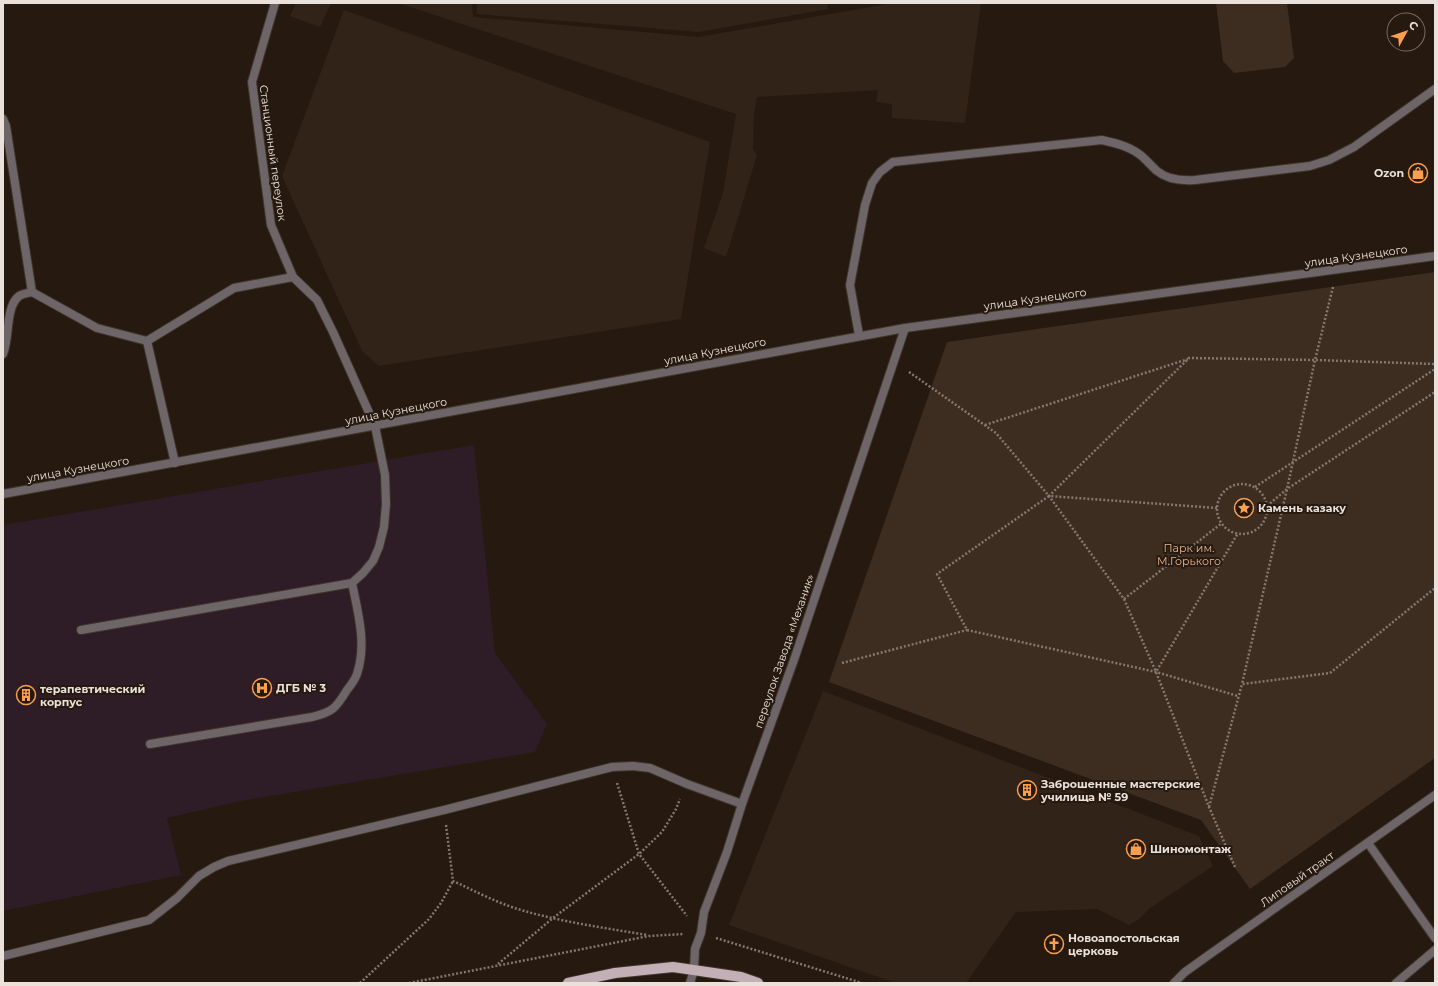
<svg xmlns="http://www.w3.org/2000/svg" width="1438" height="986" font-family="Montserrat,sans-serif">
	<rect width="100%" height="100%" fill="#26190f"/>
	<g fill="#322319">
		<path d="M296,3h35l-11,24 -30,-11z"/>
		<path d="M398,3h74l1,14 226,20 194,-34h88l-16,120 -73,-5v-14l-16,-2 2,-12 -121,7 -3,17 -1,35 4,6 -31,102 -22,-9 19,-55 13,-79z"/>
		<path d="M477,3h350l1,6 -129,23 -222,-18z"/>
		<path d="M344,10l366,132 -29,177 -302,47 -17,-15 -80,-175z"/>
		<path d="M823,691l376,145 14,30 -63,42 -11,11 -10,6 -32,-16 -81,3 -50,71h-71l-166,-58z"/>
	</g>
	<path fill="#2e1d26" d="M474,445l21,208 52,71 -12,28 -294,49 -74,17 14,57 -178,36v-386z"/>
	<g fill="#3d2d21">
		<path d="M1216,3h71l7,55 -9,9 -51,6 -11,-12z"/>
		<path d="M1435,272v486l-185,131 -49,-69 -372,-138 118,-340z"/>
	</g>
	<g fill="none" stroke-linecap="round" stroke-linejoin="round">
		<defs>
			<g id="lane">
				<path d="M3,119l3,7 26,166"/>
				<path d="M859,335l-9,-50 15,-80 7,-22 8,-11 13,-10 209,-22c13,3 26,6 37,14 7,5 12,12 18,17 11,9 24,10 38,9l115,-14 19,-6 25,-13 81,-58"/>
				<path d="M147,341l28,122"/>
				<path d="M3,354c7,-16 2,-47 16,-58 3,-2 9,-3 13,-4l65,36 50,13 87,-53 59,-11"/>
				<path d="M81,630l271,-47 11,-10 10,-12 6,-14 5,-20 2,-23 -1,-29 -10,-49 -42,-94 -16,-32 -24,-23 -22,-52 -19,-143 23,-79"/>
				<path d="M150,744l162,-27c21,-5 24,-9 35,-27 4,-5 8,-10 10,-16 10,-30 1,-61 -5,-91"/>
				<path d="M1368,843l67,95"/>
				<path d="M3,956l146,-36 28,-22 22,-22 15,-9 14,-6 216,-51 168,-43 21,-1 17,2 37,16 55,20"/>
				<path d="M1396,983l39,-33"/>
			</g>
			<g id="street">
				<path d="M3,494l902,-166 530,-72"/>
				<path d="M690,983l4,-13 1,-21 6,-16 3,-21 23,-60 15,-48 53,-147 110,-329"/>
				<path d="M1174,983l11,-11 21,-15 229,-162"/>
			</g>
			<path id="primary" d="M568,983l47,-10 58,-6 68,10 17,6"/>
		</defs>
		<use href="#lane" stroke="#41352b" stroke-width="10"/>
		<use href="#street" stroke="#41352b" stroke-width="10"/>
		<use href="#primary" stroke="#41352b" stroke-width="12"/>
		<g stroke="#837870" stroke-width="2.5" stroke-dasharray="2 2" stroke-linecap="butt">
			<path d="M1333,287l-18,73 -28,129 -45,195 88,-11 105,-85"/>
			<path d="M909,372l87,61 53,63 75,103 98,-76"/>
			<path d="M985,425l203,-66"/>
			<circle cx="1242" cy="509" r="25"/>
			<path d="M1255,487l180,-118"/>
			<path d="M1049,496l-112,78 30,56 189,42 82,24"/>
			<path d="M1267,506l20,-17 148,-97"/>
			<path d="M1217,508l-168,-12 140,-138 126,2 120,4"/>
			<path d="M1124,599l32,73"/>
			<path d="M842,663l125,-33"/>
			<path d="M617,783l22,71 48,62"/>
			<path d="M1209,807l33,-123"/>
			<path d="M446,825l7,56c22,10 44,22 68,29 41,12 84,18 126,25"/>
			<path d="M1235,867l-26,-60 -53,-135 82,-139"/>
			<path d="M716,938l146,45"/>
			<path d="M498,964l55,-46 86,-64 23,-22 14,-23 4,-10"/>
			<path d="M360,983l69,-64 12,-16 12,-22"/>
			<path d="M409,983l240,-47 35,-2"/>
		</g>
		<use href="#lane" stroke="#6e6568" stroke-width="8"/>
		<use href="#street" stroke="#6e6568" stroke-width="8"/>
		<use href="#primary" stroke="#c2b0b6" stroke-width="10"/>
	</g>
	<defs>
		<symbol id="shop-ring" viewBox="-11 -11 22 22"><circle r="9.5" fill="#26190f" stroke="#fa9f4f" stroke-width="1.5"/><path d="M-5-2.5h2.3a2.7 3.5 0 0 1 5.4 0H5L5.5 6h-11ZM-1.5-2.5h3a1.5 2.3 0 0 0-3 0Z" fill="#fa9f4f"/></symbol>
		<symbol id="sight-ring" viewBox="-11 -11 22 22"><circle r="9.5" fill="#26190f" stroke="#fa9f4f" stroke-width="1.5"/><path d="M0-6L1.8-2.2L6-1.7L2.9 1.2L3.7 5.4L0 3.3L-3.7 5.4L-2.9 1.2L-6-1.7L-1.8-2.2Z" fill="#fa9f4f"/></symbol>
		<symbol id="hospital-ring" viewBox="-11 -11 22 22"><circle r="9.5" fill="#26190f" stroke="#fa9f4f" stroke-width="1.5"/><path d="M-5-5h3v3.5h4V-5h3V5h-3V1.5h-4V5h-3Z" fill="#fa9f4f"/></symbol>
		<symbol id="building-ring" viewBox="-11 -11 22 22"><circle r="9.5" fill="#26190f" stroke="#fa9f4f" stroke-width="1.5"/><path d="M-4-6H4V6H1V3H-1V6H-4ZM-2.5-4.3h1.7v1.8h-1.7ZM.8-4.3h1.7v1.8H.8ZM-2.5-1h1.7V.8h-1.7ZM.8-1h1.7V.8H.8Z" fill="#fa9f4f"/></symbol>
		<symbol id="church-ring" viewBox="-11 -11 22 22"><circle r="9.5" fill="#26190f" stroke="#fa9f4f" stroke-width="1.5"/><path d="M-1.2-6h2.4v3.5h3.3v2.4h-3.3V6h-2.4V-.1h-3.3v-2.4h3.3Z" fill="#fa9f4f"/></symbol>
	</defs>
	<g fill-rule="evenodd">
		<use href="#shop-ring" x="1407" y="162" width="22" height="22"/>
		<use href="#sight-ring" x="1233" y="497" width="22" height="22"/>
		<use href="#hospital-ring" x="251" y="677" width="22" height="22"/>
		<use href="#building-ring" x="15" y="684" width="22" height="22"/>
		<use href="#building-ring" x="1016" y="779" width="22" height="22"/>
		<use href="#shop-ring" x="1125" y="838" width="22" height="22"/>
		<use href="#church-ring" x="1043" y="933" width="22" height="22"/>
	</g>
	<g text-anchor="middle" stroke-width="4" stroke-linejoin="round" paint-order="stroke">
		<g font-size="11" fill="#eae1da" stroke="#26190f">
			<text transform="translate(273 153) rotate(82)" y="4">Станционный переулок</text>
			<text transform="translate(1356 256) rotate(-8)" y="4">улица Кузнецкого</text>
			<text transform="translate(1035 299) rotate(-8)" y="4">улица Кузнецкого</text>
			<text transform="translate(715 351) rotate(-11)" y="4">улица Кузнецкого</text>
			<text transform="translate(396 411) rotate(-11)" y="4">улица Кузнецкого</text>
			<text transform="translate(78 469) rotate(-10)" y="4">улица Кузнецкого</text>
			<text transform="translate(784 651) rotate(-71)" y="4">переулок Завода «Механик»</text>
			<text transform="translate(1297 879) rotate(-35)" y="4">Липовый тракт</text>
		</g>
		<g font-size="11" font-weight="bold" fill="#eae1da" stroke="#26190f" text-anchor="start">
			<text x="1404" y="177" text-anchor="end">Ozon</text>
			<text x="1258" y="512">Камень казаку</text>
			<text x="276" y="692">ДГБ № 3</text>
			<text x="40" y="693">терапевтический<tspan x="40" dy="13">корпус</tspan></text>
			<text x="1041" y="788">Заброшенные мастерские<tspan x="1041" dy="13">училища № 59</tspan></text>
			<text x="1150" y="853">Шиномонтаж</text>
			<text x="1068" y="942">Новоапостольская<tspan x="1068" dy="13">церковь</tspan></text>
		</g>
		<g font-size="11" fill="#e8b693" stroke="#26190f">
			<text x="1189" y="552">Парк им.<tspan x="1189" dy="13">М.Горького</tspan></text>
		</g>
	</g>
	<rect width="1438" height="986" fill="none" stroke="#eae1da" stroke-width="8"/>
	<g transform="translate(1406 32) rotate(50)"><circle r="19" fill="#26190f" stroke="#746960"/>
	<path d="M0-3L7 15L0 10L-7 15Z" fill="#fa9f4f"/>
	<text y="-6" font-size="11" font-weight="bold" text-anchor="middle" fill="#eae1da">С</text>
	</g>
</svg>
